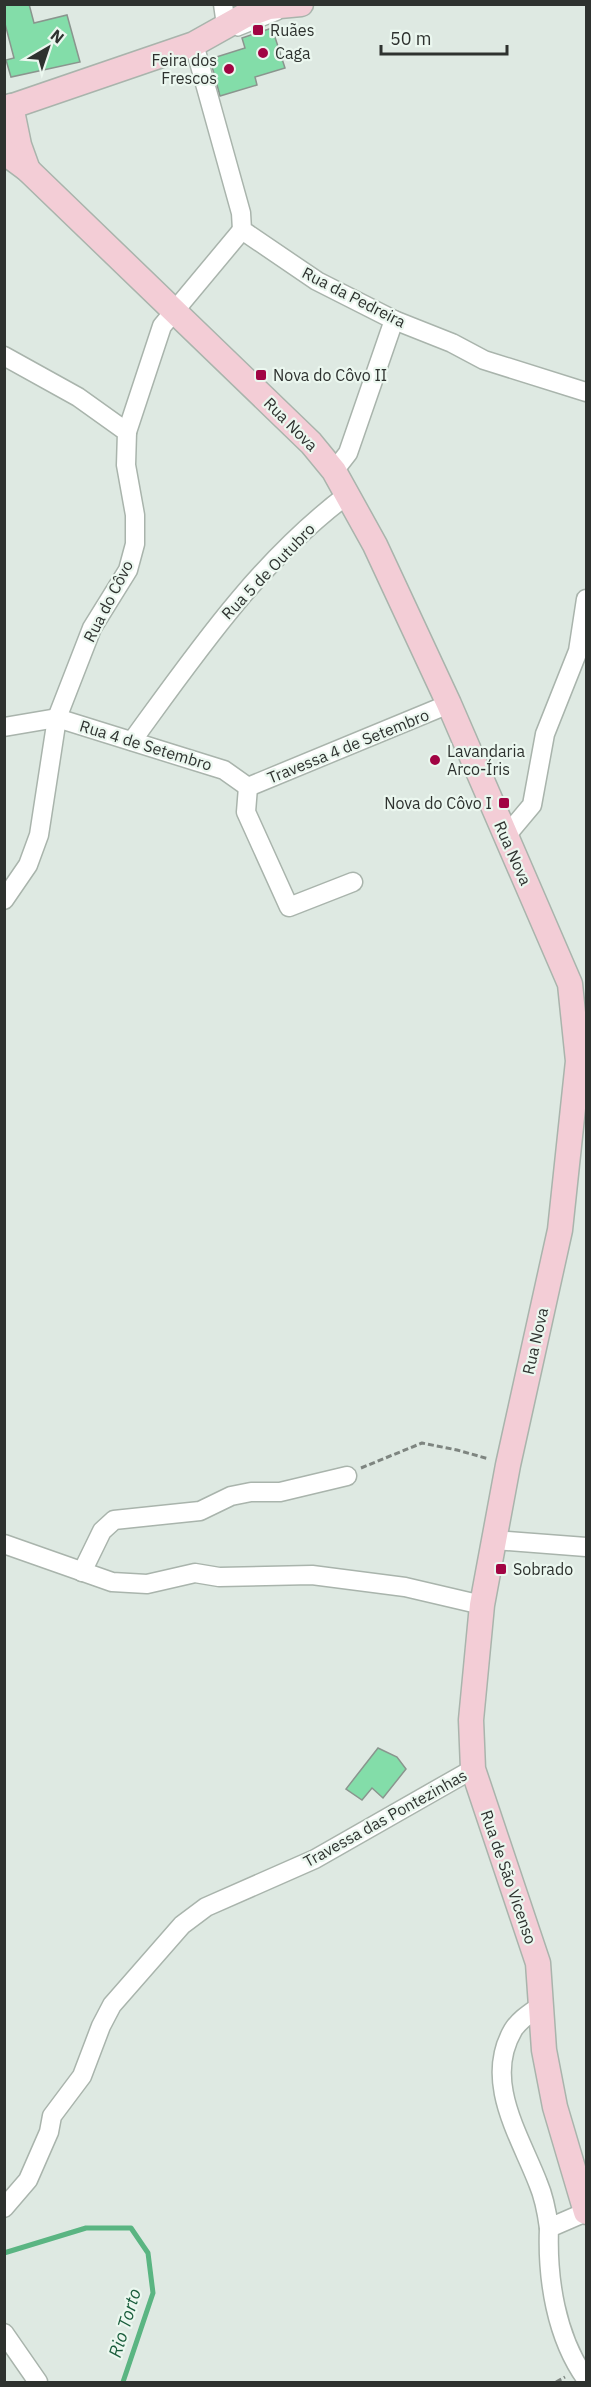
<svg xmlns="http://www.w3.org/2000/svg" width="591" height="2387" font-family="'IBM Plex Sans',sans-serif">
	<rect width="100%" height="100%" fill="#dee9e2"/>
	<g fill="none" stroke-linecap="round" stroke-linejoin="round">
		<path stroke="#5ab582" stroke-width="5" d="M4,2253l82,-25h45l17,25 5,40 -30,89"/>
	</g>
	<g fill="#83dda9" stroke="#8a958e" stroke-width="1.5">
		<path d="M4,4h25l5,19 33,-8 13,47 -69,15 -5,-17 8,-2 -10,-38z"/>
		<path d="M272,28l13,40 -30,9 2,8 -37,11 -10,-37 35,-11 -3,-10z"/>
		<path d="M378,1748l19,9 9,12 -23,29 -11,-10 -10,12 -16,-11z"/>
	</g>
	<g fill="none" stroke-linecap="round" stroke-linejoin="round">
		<defs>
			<path id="lane" d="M238,31l40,-16"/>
			<g id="street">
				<path d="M223,4l3,21"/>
				<path d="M194,44l47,169 1,17 75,51 77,39 58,23 32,17 102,32"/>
				<path d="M4,356l74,41 49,35 -1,33 9,50v29l-7,26 -36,58 -35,90 -18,117 -11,30 -24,35"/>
				<path d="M127,432l35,-106 80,-96"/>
				<path d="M334,471l14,-18 46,-133"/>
				<path d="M4,727l53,-9 167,52 24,17"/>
				<path d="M132,741c64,-88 127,-180 215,-246"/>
				<path d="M248,787l201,-83"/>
				<path d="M248,787l-2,25 43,95 64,-25"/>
				<path d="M506,836l26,-31 13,-71 33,-83 8,-52"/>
				<path d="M495,1540l91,7"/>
				<path d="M4,1544l108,38 35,2 48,-11 24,4 93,-2 93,12 77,18"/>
				<path d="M82,1572l20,-41 12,-11 86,-9 31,-15 20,-4h29l67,-16"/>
				<path d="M540,2006c-10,7 -21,14 -27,24 -30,51 7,106 25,153 6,14 9,30 11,45"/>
				<path d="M4,2208l24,-28 21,-48 3,-16 30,-40 19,-50 11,-21 70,-80 24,-18 109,-48 158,-90"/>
				<path d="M586,2212l-37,16c-2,51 7,109 37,151"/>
				<path d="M4,2333l34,49"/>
			</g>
			<g id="secondary">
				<path d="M11,106l8,39 9,25"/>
				<path d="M4,109l190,-65 50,-28 25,-9 32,-3"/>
				<path d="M4,152l24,18 283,273 23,28 41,74 74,159 121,280 8,77 -18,169 -52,235 -26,140 -11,115 2,49 65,194 6,87 11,57 31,105"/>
			</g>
		</defs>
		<use href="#lane" stroke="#a9b4ac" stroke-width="12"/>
		<use href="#street" stroke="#a9b4ac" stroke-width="21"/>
		<use href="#secondary" stroke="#a9b4ac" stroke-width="27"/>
		<g stroke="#7e8580" stroke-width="3" stroke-dasharray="6 3" stroke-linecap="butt">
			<path d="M361,1468l61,-25 35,7 32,9"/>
			<path d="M556,2382l9,-5"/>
		</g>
		<use href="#lane" stroke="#fff" stroke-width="9"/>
		<use href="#street" stroke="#fff" stroke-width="18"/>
		<use href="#secondary" stroke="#f3cdd6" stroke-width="24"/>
	</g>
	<g fill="#a10443" stroke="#ebf7ef" stroke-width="2">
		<rect x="252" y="24" width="12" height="12" rx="3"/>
		<circle cx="263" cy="53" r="6"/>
		<circle cx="229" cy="69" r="6"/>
		<rect x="255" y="369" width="12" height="12" rx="3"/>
		<circle cx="435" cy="760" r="6"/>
		<rect x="498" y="797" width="12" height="12" rx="3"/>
		<rect x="495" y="1563" width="12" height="12" rx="3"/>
	</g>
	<g text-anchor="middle" stroke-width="4.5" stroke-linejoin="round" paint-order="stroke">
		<g font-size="16" fill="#2e322f" stroke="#ebf7ef" text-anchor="start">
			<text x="270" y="36">Ruães</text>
			<text x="275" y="59">Caga</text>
			<text x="217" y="66" text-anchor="end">Feira dos<tspan x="217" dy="18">Frescos</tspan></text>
			<text x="273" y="381">Nova do Côvo II</text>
			<text x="447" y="757">Lavandaria<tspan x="447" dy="18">Arco-Íris</tspan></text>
			<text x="492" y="809" text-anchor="end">Nova do Côvo I</text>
			<text x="513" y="1575">Sobrado</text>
		</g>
		<g font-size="16" fill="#2e322f" stroke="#ebf7ef">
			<text transform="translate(354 297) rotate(27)" y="6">Rua da Pedreira</text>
			<text transform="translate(291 424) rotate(45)" y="6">Rua Nova</text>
			<text transform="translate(268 571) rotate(-46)" y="6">Rua 5 de Outubro</text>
			<text transform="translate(108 601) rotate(-63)" y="6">Rua do Côvo</text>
			<text transform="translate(146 745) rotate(17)" y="6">Rua 4 de Setembro</text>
			<text transform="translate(348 746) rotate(-22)" y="6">Travessa 4 de Setembro</text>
			<text transform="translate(513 853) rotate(66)" y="6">Rua Nova</text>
			<text transform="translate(535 1341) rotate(-77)" y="6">Rua Nova</text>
			<text transform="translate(385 1818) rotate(-29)" y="6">Travessa das Pontezinhas</text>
			<text transform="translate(509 1877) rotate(71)" y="6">Rua de São Vicenso</text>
		</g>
		<g font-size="18" font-style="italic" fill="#1a5d3c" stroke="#ebf7ef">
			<text transform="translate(125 2323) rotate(-73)" y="6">Rio Torto</text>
		</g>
	</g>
	<rect width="591" height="2387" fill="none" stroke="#2e322f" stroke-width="12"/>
	<g transform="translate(48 48) rotate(39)" stroke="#ebf7ef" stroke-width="4.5" paint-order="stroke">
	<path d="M0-4.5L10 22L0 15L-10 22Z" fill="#2e322f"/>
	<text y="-9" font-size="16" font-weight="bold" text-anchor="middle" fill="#2e322f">N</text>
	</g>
	<path d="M381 45v9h126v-9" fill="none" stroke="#2e322f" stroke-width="3"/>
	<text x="390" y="45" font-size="18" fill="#2e322f" stroke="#ebf7ef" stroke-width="4.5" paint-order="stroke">50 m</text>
</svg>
